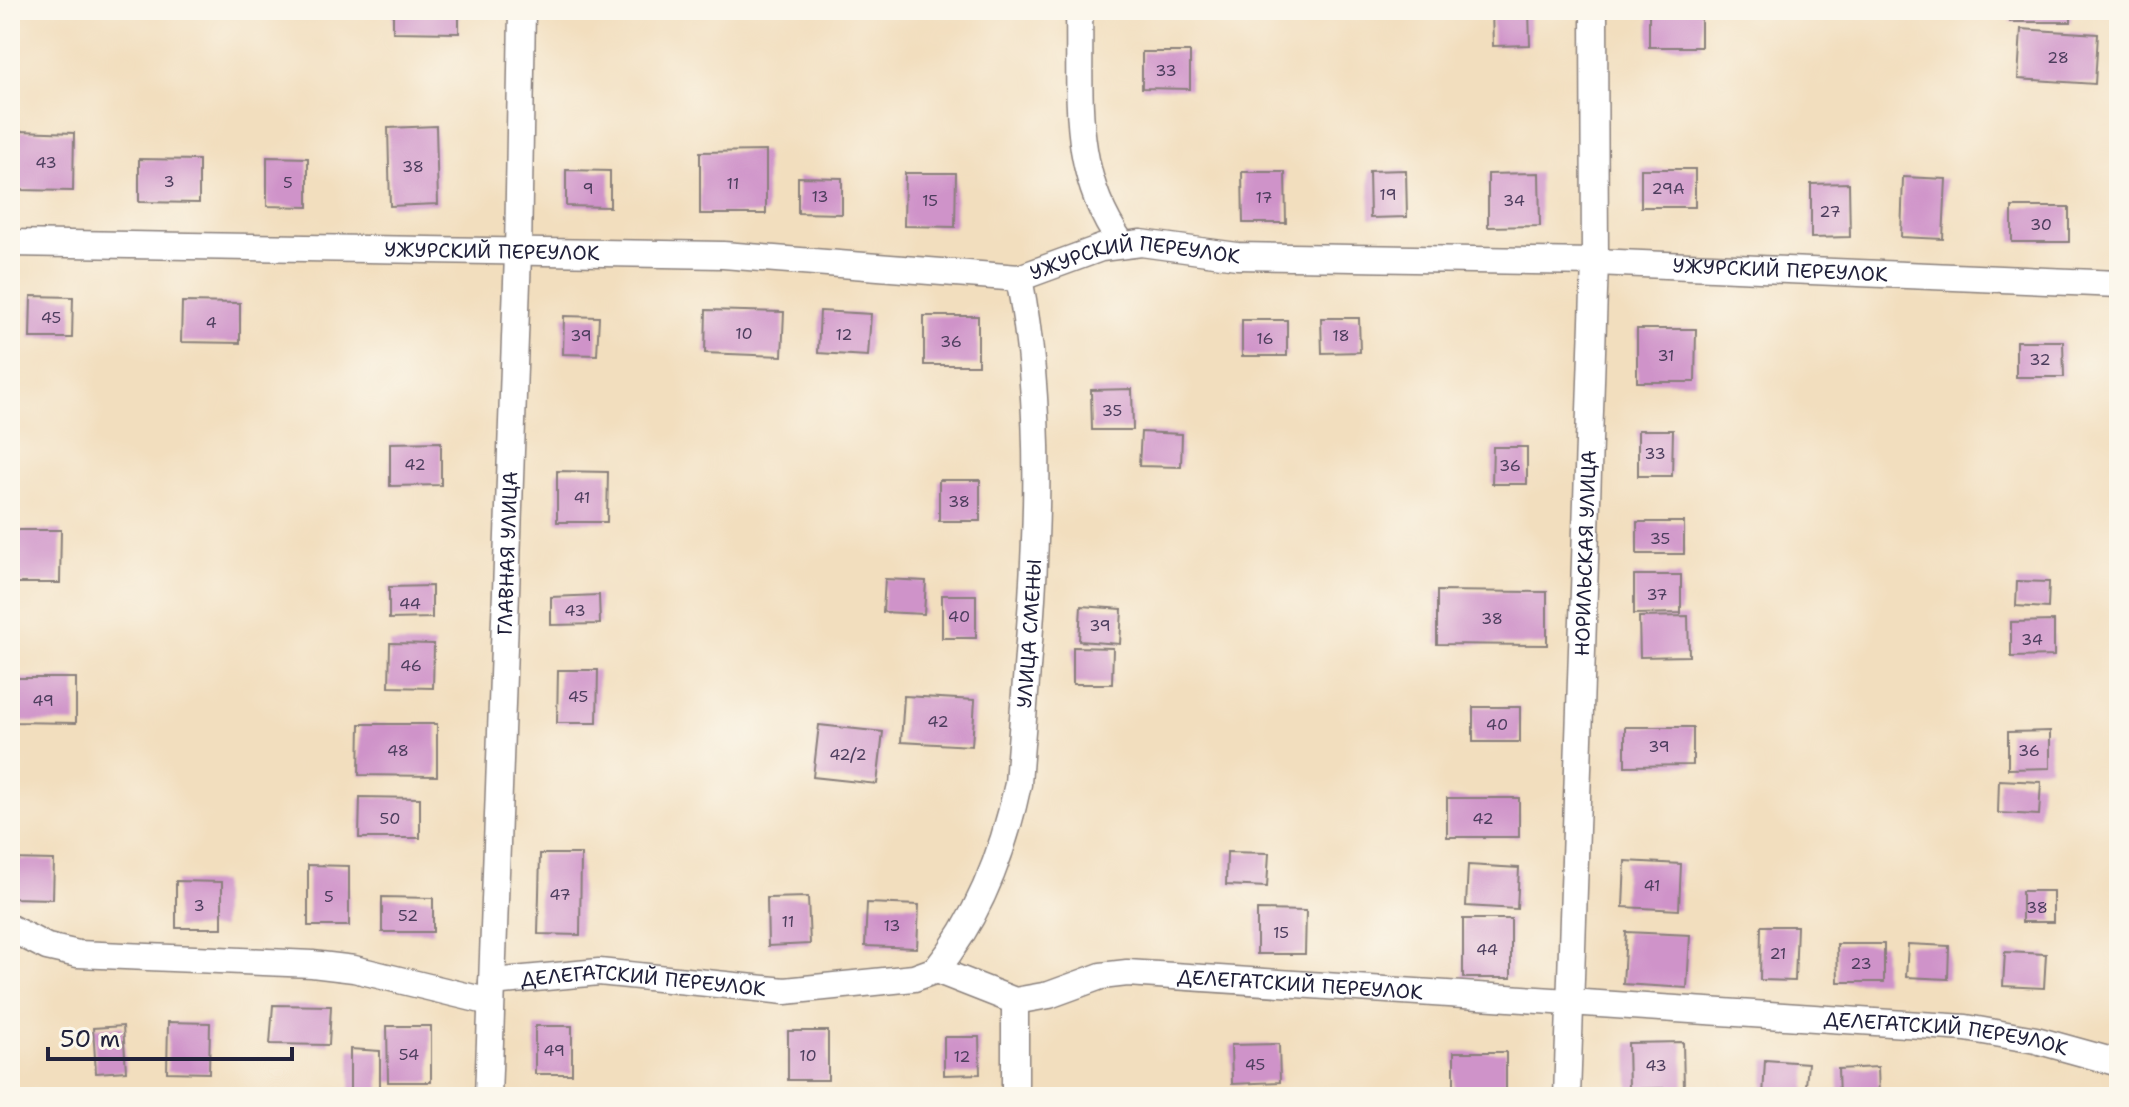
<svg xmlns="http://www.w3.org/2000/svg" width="2129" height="1107" font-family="'Shantell Sans',sans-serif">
	<rect width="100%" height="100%" fill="#fbf7ec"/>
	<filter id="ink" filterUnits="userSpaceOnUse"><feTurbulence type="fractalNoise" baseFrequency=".0125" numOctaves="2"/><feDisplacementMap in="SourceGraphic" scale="16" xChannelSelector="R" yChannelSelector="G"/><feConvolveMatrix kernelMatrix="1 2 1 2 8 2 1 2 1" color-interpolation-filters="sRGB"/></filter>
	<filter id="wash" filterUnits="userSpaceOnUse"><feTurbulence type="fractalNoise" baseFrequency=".006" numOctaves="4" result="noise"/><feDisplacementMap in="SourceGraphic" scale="32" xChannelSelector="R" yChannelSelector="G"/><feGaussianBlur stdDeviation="1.8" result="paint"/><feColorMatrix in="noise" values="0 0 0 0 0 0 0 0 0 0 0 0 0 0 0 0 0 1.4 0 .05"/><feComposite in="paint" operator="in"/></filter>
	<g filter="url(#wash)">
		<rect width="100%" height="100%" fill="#f2debe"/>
		<g id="blocks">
			<g fill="#cf93c9">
				<path d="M393,10h66v23l-66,-1z"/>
				<path d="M1492,10h37l1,35 -37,1z"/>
				<rect x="1649" y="10" width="52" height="37"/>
				<rect x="2010" y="10" width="61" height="12"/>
				<path d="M2021,29l77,5 -3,50 -77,-5z"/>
				<path d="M1142,52h48v37l-48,-1z"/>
				<path d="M436,126l2,78 -48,2 -2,-78z"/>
				<path d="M20,131l54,2 -1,58 -54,-1z"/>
				<path d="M766,151v63h-66v-62z"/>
				<path d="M267,157l41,1v49l-41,-1z"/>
				<path d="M139,159l60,1v43l-60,-1z"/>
				<rect x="1641" y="169" width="54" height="38"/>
				<path d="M566,170l44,1v36l-44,-1z"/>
				<path d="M1406,170l1,47 -37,1 -1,-47z"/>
				<path d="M1242,172h43l1,51h-43z"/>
				<path d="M905,173h51l-1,54 -51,-1z"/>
				<path d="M1539,173l1,53 -52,1v-53z"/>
				<path d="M798,177l44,1v36l-44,-1z"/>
				<path d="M1903,177l43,2 -3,60 -42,-2z"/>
				<path d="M1849,183l1,54 -39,1v-54z"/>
				<rect x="2012" y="207" width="57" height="35"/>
				<path d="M31,296l42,1 -1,41h-42z"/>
				<path d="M182,302l58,1v40l-59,-1z"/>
				<path d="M706,310l78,2 -2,44 -77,-3z"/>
				<path d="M820,311l51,3 -3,42 -50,-3z"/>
				<path d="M564,316l35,1 -2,38 -34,-1z"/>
				<rect x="924" y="316" width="54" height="49"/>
				<path d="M1321,318h38l1,34 -38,1z"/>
				<rect x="1242" y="320" width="45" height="36"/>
				<path d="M1637,329h59l-1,53h-58z"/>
				<path d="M2016,341h47l1,36h-48z"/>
				<path d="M1132,389l1,41h-41l-1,-40z"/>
				<path d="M1638,430h35l-1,46h-34z"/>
				<path d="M1141,432l41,2 -1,33 -42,-1z"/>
				<path d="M441,442v43l-51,1v-43z"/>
				<path d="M1493,447h34v37h-35z"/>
				<path d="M557,471l51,1 -1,50h-50z"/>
				<rect x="939" y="480" width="41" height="41"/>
				<rect x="1637" y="522" width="47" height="32"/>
				<path d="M11,530h50l-1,53h-49z"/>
				<path d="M1634,575h47v38l-47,1z"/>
				<path d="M885,579l41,2 -2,33 -41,-2z"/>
				<path d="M2017,581l32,1 -1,26 -32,-2z"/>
				<path d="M432,586v32l-43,1v-32z"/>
				<path d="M1437,591l110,1v53l-110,-1z"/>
				<path d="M599,595l1,29 -49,1v-28z"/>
				<rect x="942" y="595" width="34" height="43"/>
				<path d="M1081,606l41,3 -2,35 -41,-3z"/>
				<path d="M1688,616l1,40 -49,1 -1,-40z"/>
				<path d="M2054,621v35l-43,1v-35z"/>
				<path d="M390,643l44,1 -1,44 -44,-1z"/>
				<path d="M1073,647l40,1 -1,36h-39z"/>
				<path d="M558,670h40l-1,53h-40z"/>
				<path d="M11,678h65v45l-65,-1z"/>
				<path d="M904,696l71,4 -3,46 -71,-4z"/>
				<rect x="1473" y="707" width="47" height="35"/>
				<path d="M360,724h77v52l-78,-1z"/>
				<path d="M819,725l64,7 -6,52 -64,-7z"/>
				<path d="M1625,727h68v38l-68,1z"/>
				<path d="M2050,731v37l-42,1v-37z"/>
				<path d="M1999,780l42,2 -2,33 -41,-2z"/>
				<path d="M360,797l60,1v40h-61z"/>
				<rect x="1447" y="798" width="72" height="39"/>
				<path d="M1227,852l42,1 -2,34 -41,-2z"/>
				<path d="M540,854h41l-1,81 -42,-1z"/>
				<path d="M10,859l44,1 -1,39 -43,-1z"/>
				<path d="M1625,861l56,3 -2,46 -56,-3z"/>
				<path d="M308,865l41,1v60h-41z"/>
				<path d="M1468,865l51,3 -2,41 -51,-3z"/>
				<path d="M176,881l46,1v46h-46z"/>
				<rect x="2022" y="891" width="31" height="31"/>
				<path d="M382,897l51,1v34h-51z"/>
				<path d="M808,897l2,47 -42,2 -1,-48z"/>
				<path d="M867,903l52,2 -2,43 -52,-2z"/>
				<path d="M1257,910l49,1 -1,43h-48z"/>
				<rect x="1463" y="919" width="48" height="59"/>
				<path d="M1761,926h36l-2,55 -35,-1z"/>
				<path d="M1626,932l64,3 -3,53 -64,-4z"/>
				<path d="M1837,944h47v38h-46z"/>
				<path d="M1908,944l41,2 -1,33 -42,-2z"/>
				<path d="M2005,952l41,2 -2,34 -41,-2z"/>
				<path d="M273,1005l58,1 -2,39 -59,-1z"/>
				<path d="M168,1022l42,1 -1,50 -42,-1z"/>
				<path d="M123,1026l3,45 -30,2 -3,-45z"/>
				<path d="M387,1026h44v56h-43z"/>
				<rect x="535" y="1026" width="37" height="48"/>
				<rect x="788" y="1031" width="40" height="49"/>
				<path d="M944,1037h35l1,37 -36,1z"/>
				<path d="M1683,1042l1,46 -55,1 -1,-46z"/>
				<path d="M1279,1044l1,38 -48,2 -1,-39z"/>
				<path d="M350,1049l30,2v45l-30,-2z"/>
				<rect x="1454" y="1052" width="52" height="45"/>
				<path d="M1765,1060l43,3 -3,34h-42z"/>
				<path d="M1878,1067l1,30h-40l-1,-28z"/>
			</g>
		</g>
	</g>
	<g filter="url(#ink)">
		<use href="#blocks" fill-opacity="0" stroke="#8a807c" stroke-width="2"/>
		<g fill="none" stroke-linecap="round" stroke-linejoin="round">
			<defs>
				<g id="minor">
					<path d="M1079,10c2,85 -9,160 42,233"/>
					<path id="s1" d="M10,243l713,12 296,23 82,-30 40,-5 96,13 358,6 524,22"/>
					<path d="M10,928l37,19 31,7 234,10 42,5 136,33"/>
					<path id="s2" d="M936,970c43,-53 68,-120 82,-186 12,-169 34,-339 1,-506"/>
					<path id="s3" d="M492,982l107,-10 186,19 129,-13 22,-8 79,31 34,-6 52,-19 26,-3 839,55 70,12 83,23"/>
					<path d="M1015,1001v96"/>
					<path id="s4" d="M488,1097l30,-843 4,-244"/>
					<path id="s5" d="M1567,1097l28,-835 -1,-252"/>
				</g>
			</defs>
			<use href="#minor" stroke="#8a807c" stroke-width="29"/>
			<use href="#minor" stroke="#fff" stroke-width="26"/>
		</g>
	</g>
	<g text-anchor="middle" stroke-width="6" stroke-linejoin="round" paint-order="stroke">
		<g font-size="16" fill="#4d3e5e">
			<text x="2058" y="63">28</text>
			<text x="1166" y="76">33</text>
			<text x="46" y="168">43</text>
			<text x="413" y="172">38</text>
			<text x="169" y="187">3</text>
			<text x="288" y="188">5</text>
			<text x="733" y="189">11</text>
			<text x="588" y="194">9</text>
			<text x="1668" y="194">29А</text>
			<text x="1388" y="200">19</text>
			<text x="820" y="202">13</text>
			<text x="1264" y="203">17</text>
			<text x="930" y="206">15</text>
			<text x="1514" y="206">34</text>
			<text x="1830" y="217">27</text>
			<text x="2041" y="230">30</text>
			<text x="51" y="323">45</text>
			<text x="211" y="328">4</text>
			<text x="744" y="339">10</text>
			<text x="844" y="340">12</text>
			<text x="581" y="341">39</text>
			<text x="1341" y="341">18</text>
			<text x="1265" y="344">16</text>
			<text x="951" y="347">36</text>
			<text x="1666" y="361">31</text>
			<text x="2040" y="365">32</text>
			<text x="1112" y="416">35</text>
			<text x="1655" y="459">33</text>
			<text x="415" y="470">42</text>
			<text x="1510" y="471">36</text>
			<text x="582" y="503">41</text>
			<text x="959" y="507">38</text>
			<text x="1660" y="544">35</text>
			<text x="1657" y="600">37</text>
			<text x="410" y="609">44</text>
			<text x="575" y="616">43</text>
			<text x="959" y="622">40</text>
			<text x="1492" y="624">38</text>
			<text x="1100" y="631">39</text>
			<text x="2032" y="645">34</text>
			<text x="411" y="671">46</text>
			<text x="578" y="702">45</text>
			<text x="43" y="706">49</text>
			<text x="938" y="727">42</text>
			<text x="1497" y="730">40</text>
			<text x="1659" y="752">39</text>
			<text x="398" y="756">48</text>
			<text x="2029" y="756">36</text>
			<text x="848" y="760">42/2</text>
			<text x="390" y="824">50</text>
			<text x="1483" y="824">42</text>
			<text x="1652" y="891">41</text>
			<text x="560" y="900">47</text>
			<text x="329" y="902">5</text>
			<text x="199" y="911">3</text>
			<text x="2037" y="913">38</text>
			<text x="408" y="921">52</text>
			<text x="788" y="927">11</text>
			<text x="892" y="931">13</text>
			<text x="1281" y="938">15</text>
			<text x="1487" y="955">44</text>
			<text x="1778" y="959">21</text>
			<text x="1861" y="969">23</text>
			<text x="554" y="1056">49</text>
			<text x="409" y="1060">54</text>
			<text x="808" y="1061">10</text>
			<text x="962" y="1062">12</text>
			<text x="1255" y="1070">45</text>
			<text x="1656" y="1071">43</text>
		</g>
		<g font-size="20" fill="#22223b" stroke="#fbf7ec">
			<text dy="7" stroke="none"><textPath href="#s1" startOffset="482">УЖУРСКИЙ ПЕРЕУЛОК</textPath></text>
			<text dy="7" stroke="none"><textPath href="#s1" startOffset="1130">УЖУРСКИЙ ПЕРЕУЛОК</textPath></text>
			<text dy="7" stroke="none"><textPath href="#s1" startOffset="1778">УЖУРСКИЙ ПЕРЕУЛОК</textPath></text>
			<text dy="7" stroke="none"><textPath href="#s4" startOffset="544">ГЛАВНАЯ УЛИЦА</textPath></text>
			<text dy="7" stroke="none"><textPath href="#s5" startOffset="544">НОРИЛЬСКАЯ УЛИЦА</textPath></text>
			<text dy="7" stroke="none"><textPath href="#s2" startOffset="356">УЛИЦА СМЕНЫ</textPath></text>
			<text dy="7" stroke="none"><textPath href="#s3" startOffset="152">ДЕЛЕГАТСКИЙ ПЕРЕУЛОК</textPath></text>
			<text dy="7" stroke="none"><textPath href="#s3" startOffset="822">ДЕЛЕГАТСКИЙ ПЕРЕУЛОК</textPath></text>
			<text dy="7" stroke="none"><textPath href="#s3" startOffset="1470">ДЕЛЕГАТСКИЙ ПЕРЕУЛОК</textPath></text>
		</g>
	</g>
	<rect width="2129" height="1107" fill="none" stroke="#fbf7ec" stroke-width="40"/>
	<path d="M48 1047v12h244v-12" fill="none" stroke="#22223b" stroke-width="4"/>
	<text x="60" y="1047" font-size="24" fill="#22223b" stroke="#fbf7ec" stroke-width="6" paint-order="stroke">50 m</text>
</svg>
